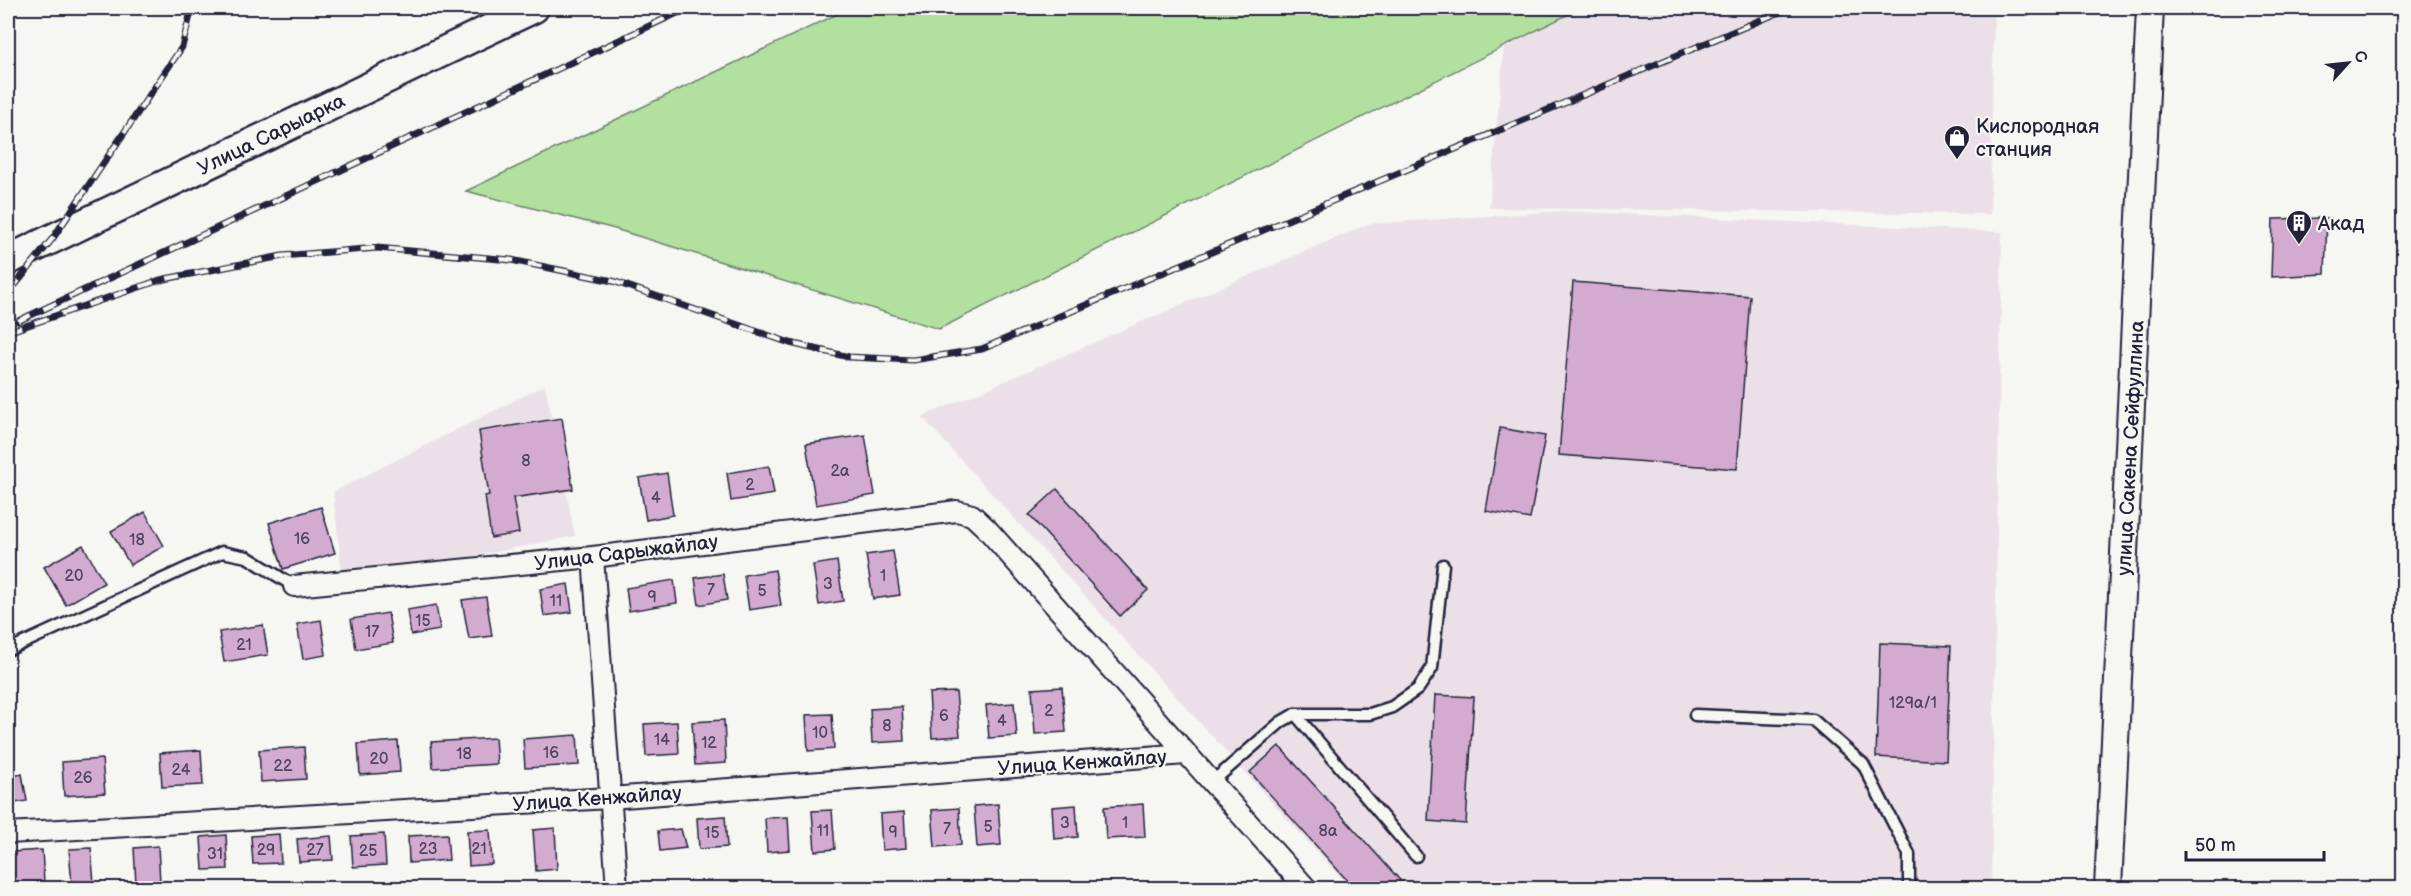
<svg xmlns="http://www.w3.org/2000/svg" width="2411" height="896" font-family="'Balsamiq Sans',sans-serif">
	<rect width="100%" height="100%" fill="#f6f6f2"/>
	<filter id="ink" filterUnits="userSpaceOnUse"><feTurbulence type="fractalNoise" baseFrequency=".0167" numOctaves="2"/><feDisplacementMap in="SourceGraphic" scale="12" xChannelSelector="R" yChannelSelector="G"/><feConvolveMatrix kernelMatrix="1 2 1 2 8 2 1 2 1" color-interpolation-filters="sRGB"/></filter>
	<g filter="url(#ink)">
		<g fill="#ece0e8">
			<path d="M1555,8h439l-4,206 -501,-6 17,-183z"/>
			<path d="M1561,211l441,21 -11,656h-641l-428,-471 446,-193z"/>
			<path d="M545,385l30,151 -232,46 -10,-90z"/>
		</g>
		<path fill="#b2e09f" stroke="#6a816d" stroke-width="1.5" d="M850,8h731l-642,321 -324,-100 -149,-38z"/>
		<g fill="#d3abd1" stroke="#22223b" stroke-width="1.5">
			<path d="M2327,218l-2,56 -54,3 2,-58z"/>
			<path d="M1573,282l177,14 -13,173 -178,-14z"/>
			<path d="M562,418l11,71 -60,9 6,35 -28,5 -6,-42 4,-1 -10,-64z"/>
			<path d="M1500,428l45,8 -15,83 -44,-8z"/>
			<path d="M865,435l10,60 -59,10 -10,-61z"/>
			<path d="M769,466l5,28 -43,7 -4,-28z"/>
			<path d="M667,473l6,42 -27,5 -7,-42z"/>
			<path d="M1057,489l91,101 -28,26 -91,-101z"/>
			<path d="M321,507l14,46 -52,16 -14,-46z"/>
			<path d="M145,512l19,34 -34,19 -19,-34z"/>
			<path d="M83,545l21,38 -38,22 -22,-38z"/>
			<path d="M893,551l7,44 -27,4 -7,-44z"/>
			<path d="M837,561l6,40 -24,4 -6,-40z"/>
			<path d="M775,570l6,35 -32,5 -5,-35z"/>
			<path d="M723,574l4,26 -28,5 -4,-27z"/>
			<path d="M674,580l3,23 -48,8 -3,-23z"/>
			<path d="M568,584l4,28 -28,4 -4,-27z"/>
			<path d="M486,597l6,39 -23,3 -7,-39z"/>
			<path d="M436,605l4,25 -29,5 -4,-25z"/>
			<path d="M388,613l5,30 -37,6 -5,-30z"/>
			<path d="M321,620l5,35 -23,4 -6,-35z"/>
			<path d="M263,625l5,30 -44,7 -5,-30z"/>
			<path d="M1880,643l71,3 -5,115 -70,-4z"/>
			<path d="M1062,687l4,45 -31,2 -3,-45z"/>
			<path d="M956,692l4,44 -28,2 -3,-45z"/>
			<path d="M1435,695l39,2 -8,127 -38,-3z"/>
			<path d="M1014,703l3,33 -28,2 -3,-33z"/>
			<path d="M902,707l2,34 -32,2 -2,-34z"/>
			<path d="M832,714l2,35 -26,2 -2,-36z"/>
			<path d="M724,720l2,43 -31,2 -3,-43z"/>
			<path d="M677,722l2,32 -33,2 -2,-32z"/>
			<path d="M577,735l2,30 -54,3 -2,-29z"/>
			<path d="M495,738l2,26 -64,4 -2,-26z"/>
			<path d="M398,741l2,31 -40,3 -2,-31z"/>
			<path d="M1279,746l128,142h-53l-104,-116z"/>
			<path d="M304,747l2,32 -45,3 -2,-32z"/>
			<path d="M201,750l2,35 -41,2 -2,-34z"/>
			<path d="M102,759l3,34 -41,3 -2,-34z"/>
			<path d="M22,774l5,27 -19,3v-27z"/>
			<path d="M998,804l3,41 -24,2 -3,-41z"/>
			<path d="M1143,804l2,33 -39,2 -2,-32z"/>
			<path d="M1076,805l2,32 -24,2 -2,-32z"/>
			<path d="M959,808l2,37 -26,2 -3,-37z"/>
			<path d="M832,810l3,39 -20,2 -3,-40z"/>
			<path d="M904,812l2,36 -24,2 -2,-36z"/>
			<path d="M725,816l2,31 -28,2 -2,-31z"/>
			<path d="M788,817l2,33 -23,2 -2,-34z"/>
			<path d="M555,828l2,41 -21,2 -3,-41z"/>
			<path d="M681,829l5,19 -26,3 -2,-20z"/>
			<path d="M490,830l2,34 -23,2 -2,-35z"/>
			<path d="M279,834l2,29 -28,1 -2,-28z"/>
			<path d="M384,834l2,31 -33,2 -2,-31z"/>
			<path d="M447,834l2,26 -40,3 -1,-27z"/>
			<path d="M226,835l2,34 -25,1 -2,-33z"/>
			<path d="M331,836l2,24 -34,2 -2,-23z"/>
			<path d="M158,846l2,36 -24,2 -2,-36z"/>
			<path d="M91,848l3,35 -22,2 -3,-36z"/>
			<path d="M42,850l2,33 -30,2 -3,-33z"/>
		</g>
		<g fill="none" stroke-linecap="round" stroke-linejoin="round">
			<defs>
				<g id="service">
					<path d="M8,650l214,-98 25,5 47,29"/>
					<path d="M1295,714l121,142"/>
					<path d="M1695,715l118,5 50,44 46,90v34"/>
					<path d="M1212,782l69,-60 14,-8h75l22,-7 26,-18 14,-21 11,-103"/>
				</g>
				<g id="minor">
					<path d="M593,557l24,331"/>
					<path d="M294,586l299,-29 364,-46 15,4 14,13 320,360"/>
					<path d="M8,833l602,-35 576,-44"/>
				</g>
				<path id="tertiary" d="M2108,888l42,-880"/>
				<path id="secondary" d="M8,260l526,-252"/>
			</defs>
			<use href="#service" stroke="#22223b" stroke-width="15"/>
			<use href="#minor" stroke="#22223b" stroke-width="24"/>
			<use href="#tertiary" stroke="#22223b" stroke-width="30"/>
			<use href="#secondary" stroke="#22223b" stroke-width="33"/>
			<use href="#service" stroke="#f6f6f2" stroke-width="10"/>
			<use href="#minor" stroke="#f6f6f2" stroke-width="20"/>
			<use href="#tertiary" stroke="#f6f6f2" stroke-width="26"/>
			<use href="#secondary" stroke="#f6f6f2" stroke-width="28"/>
			<defs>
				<g id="rail">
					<path d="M8,289l8,-5 37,-46 129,-191 10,-39"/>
					<path d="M18,321l670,-313"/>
					<path d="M8,332l152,-52 122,-24 95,-8 134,12 102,21 177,62 59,14 64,3 69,-11 807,-341"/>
				</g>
			</defs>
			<use href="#rail" stroke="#22223b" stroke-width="7"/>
			<use href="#rail" stroke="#f6f6f2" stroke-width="4.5" stroke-dasharray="14" stroke-linecap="butt"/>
		</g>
	</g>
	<defs>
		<symbol id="shop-pin" viewBox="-11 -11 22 30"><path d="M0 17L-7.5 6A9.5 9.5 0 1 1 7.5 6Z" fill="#22223b" stroke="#f6f6f2"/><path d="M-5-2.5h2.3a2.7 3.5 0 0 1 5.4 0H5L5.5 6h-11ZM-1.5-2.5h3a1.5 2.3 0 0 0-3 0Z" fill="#fff"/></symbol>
		<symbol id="building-pin" viewBox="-11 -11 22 30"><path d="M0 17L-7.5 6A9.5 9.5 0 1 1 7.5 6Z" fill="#22223b" stroke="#f6f6f2"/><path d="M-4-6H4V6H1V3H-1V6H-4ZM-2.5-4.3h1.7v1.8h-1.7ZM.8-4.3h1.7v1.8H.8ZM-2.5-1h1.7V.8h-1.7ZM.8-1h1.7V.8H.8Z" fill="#fff"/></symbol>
	</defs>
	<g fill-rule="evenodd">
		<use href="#shop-pin" x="1942" y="123" width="30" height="40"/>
		<use href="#building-pin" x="2284" y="208" width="30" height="40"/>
	</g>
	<g text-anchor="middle" stroke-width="4.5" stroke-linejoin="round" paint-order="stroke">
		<g font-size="16" fill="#4e4460">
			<text x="526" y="466">8</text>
			<text x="840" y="476">2а</text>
			<text x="750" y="490">2</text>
			<text x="656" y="503">4</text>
			<text x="302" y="544">16</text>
			<text x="137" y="545">18</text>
			<text x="74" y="581">20</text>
			<text x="883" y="581">1</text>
			<text x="828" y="589">3</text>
			<text x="711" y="595">7</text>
			<text x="762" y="596">5</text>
			<text x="652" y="602">9</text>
			<text x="556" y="606">11</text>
			<text x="423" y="626">15</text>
			<text x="372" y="637">17</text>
			<text x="244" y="650">21</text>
			<text x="1913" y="708">129а/1</text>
			<text x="1049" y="716">2</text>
			<text x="944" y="721">6</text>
			<text x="1002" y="726">4</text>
			<text x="887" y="731">8</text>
			<text x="820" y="738">10</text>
			<text x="662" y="745">14</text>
			<text x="709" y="748">12</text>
			<text x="551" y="758">16</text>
			<text x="464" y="759">18</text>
			<text x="379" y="764">20</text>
			<text x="283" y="771">22</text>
			<text x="181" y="775">24</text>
			<text x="83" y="783">26</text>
			<text x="1065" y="828">3</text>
			<text x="1125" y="828">1</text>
			<text x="988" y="832">5</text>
			<text x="947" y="834">7</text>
			<text x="823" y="836">11</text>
			<text x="1328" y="836">8а</text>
			<text x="893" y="837">9</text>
			<text x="712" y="838">15</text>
			<text x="428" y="854">23</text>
			<text x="479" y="854">21</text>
			<text x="266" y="855">29</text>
			<text x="315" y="855">27</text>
			<text x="368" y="856">25</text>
			<text x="215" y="859">31</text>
		</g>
		<g font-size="20" fill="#22223b" stroke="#f6f6f2" text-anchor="start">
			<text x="1976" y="133">Кислородная<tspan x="1976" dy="23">станция</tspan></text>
			<text x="2318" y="230">Акад</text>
		</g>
		<g font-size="20" fill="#22223b" stroke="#f6f6f2">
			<text transform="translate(271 134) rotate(-26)" y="7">Улица Сарыарка</text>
			<text transform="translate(2130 448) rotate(-87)" y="7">улица Сакена Сейфуллина</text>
			<text transform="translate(626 552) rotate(-7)" y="7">Улица Сарыжайлау</text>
			<text transform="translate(1082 762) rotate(-4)" y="7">Улица Кенжайлау</text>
			<text transform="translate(597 798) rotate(-4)" y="7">Улица Кенжайлау</text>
		</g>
	</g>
	<rect width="2411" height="896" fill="none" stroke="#f6f6f2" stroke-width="30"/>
	<rect x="15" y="15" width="2381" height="866" fill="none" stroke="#22223b" stroke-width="2" filter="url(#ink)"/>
	<g transform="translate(2348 63) rotate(63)" stroke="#f6f6f2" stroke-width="4.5" paint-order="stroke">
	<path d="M0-4.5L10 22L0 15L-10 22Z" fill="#22223b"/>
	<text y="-9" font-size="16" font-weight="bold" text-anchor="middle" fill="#22223b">С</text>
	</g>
	<path d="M2186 851v9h138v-9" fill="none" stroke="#22223b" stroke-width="3"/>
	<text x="2195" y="851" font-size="18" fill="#22223b" stroke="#f6f6f2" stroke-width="4.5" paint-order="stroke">50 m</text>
</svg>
